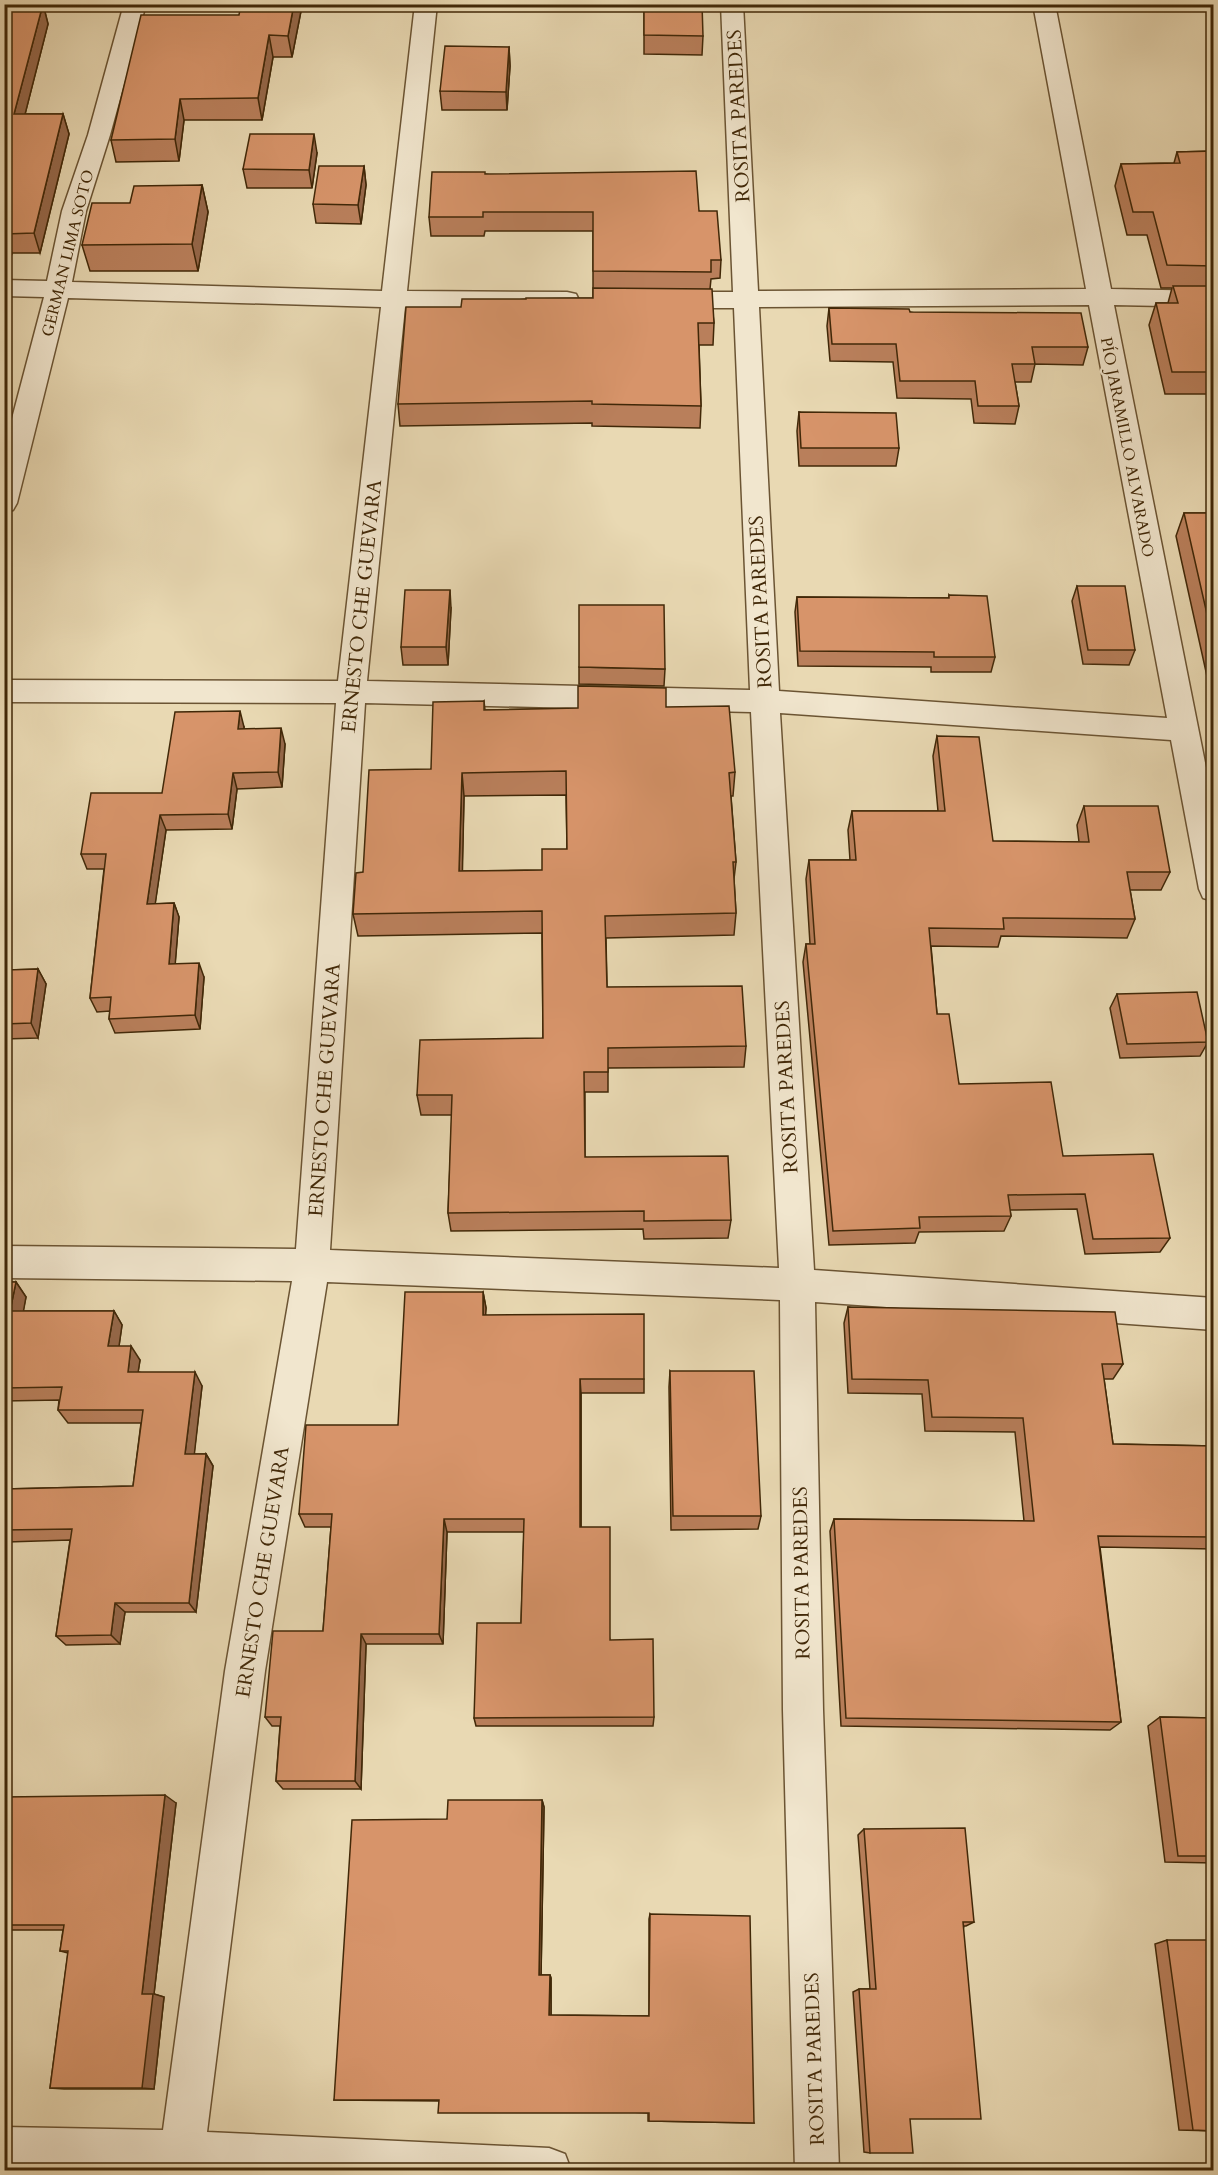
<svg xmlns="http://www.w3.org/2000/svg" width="1218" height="2175" font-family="Cardo,serif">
	<rect width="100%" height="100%" fill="#e9d9b3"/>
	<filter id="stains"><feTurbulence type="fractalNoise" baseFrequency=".00333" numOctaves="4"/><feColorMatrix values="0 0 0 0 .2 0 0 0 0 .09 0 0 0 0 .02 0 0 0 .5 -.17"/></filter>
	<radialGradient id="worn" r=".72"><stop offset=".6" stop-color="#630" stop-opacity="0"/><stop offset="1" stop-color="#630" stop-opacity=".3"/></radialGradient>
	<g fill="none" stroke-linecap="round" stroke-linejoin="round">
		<defs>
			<path id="minor" d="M124,4h22l-36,131 -24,76 -14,71 310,9 33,-287h22l-30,287 160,1 9,2 3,6 -3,6 -9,2 -162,-1 -38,374 383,9 -16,-382h-65l-9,-2 -3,-6 3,-6 9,-2h64l-12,-288h22l15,287 328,-2 -53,-285h22l56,285 103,2v16l-100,-2 100,503v93l-11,-3 -4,-9 -28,-149 -391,-27 34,557 400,28v32l-399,-28 8,408 16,460h-44l-12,-460 -3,-410 -453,-18 -62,389 -58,461 342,16 16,6 6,16h-567v-43l159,3 62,-459 67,-390 -288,-3v-32l292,3 40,-546 -332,-1v-22l334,1 43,-374 -313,-9 -51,205 -4,7 -9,2v-63l40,-152 -40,-1v-16l43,1 15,-70 26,-76zM1089,305l78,413 -388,-27 -20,-384zM365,703l386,9 28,556 -449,-18z"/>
		</defs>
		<use href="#minor" stroke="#6b5433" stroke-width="3"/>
		<use href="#minor" fill="#f1e6ce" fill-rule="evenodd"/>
	</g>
	<g fill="#b97f5b" stroke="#412808" stroke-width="1.5" fill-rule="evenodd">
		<path d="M4,4h39l5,20 -23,90h38l6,20 -29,119h-28l-7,25z"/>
		<path d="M644,4l59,32 -1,19 -58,-1z"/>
		<path d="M301,11l-9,46h-19l-11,63h-78l-5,41 -63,1 -5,-22 128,-125z"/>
		<path d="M509,47l1,19 -3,44h-65l-2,-19z"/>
		<path d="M1214,151v226l-7,17h-42l-16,-69 7,-22h12l4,-15h-11l-14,-53h-20l-12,-49 6,-22 53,-1 3,-11z"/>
		<path d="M317,153l-5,35h-65l-4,-19z"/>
		<path d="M364,166l2,19 -5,39 -45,-1 -3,-19z"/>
		<path d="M485,174l214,37 22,49 -1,18 -9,1 -1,10 4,34 -1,22h-14l2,61 -1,22 -108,-2v-3l-192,3 -2,-22 63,-97 65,-8 67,-1v-67h-108l-1,5h-53l-2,-19z"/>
		<path d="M202,185l6,27 -10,59h-108l-8,-26 48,-42z"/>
		<path d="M829,308l81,4 178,35 -5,18 -48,-1 -4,18h-16l4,24 -4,18 -41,-1 -3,-24 -74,-1 -4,-36 -63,-1 -3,-35z"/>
		<path d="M799,412l100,36 -3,18h-97l-2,-35z"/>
		<path d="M1184,513h30v195l-38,-172z"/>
		<path d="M1077,586l58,64 -6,15 -46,-1 -11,-63z"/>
		<path d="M949,595l46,62 -4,15h-60v-5l-133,-1 -3,-54 2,-15 152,1z"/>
		<path d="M451,608l-3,57h-45l-2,-18z"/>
		<path d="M579,667l86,2 -1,17 -85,-2z"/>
		<path d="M484,701l1,9 181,-3 69,65 -2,24h-2l5,66 -2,17 2,34 -2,22 -128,3 1,49 139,59 -2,21 -136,1v24h-23v65l146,63 -3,18 -84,1 -1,-10 -192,2 -3,-18 4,-98h-31l-4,-20 126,-57 -1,-105 -184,3 -5,-22 10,-42 68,-103zM566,795l1,54 -25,21 -80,1 2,-75z"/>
		<path d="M244,727v2l41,15 -3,43 -45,2 -5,40 -66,1 -11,74 19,-1 5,14 -4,47 29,13 -4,52 -85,4 -6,-14 1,-8 -13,1 -7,-14 14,-129h-17l-6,-15 81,-61z"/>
		<path d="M1214,729v32l-5,-22z"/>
		<path d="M937,736l56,105 86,1 -2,-17 7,-19 86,66 -9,18h-31l5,29 -8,19 -126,-2 -3,11 -67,-1 6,68 22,70 104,72 107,82 -10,14 -75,2 -8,-45 -67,1 1,6 -7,15 -85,1 -4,11 -86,2 -26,-283 3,-18h4l-4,-65 3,-19h41l-2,-30 4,-19h86l-5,-55z"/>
		<path d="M4,966h3l2,4 29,-1 8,15 -8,54 -34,1z"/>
		<path d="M1117,994l91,48 -8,14 -80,2 -10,-50z"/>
		<path d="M4,1282h12l10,15 -3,14h91l8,14 -3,21 21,14 -2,12 64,14 -8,68h12l7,12 -17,146h-71l-5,32 -54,1 -10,-9 14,-96 -63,2 -3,-2v-51l129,-3 8,-63h-73l-10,-13 1,-10 -55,1z"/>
		<path d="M483,1292l3,16 -1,7 159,64v14h-63v134l29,113 44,77 -1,9h-177l-2,-8 47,-95 3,-91h-77l-4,112h-77l-5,145h-78l-7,-8 4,-55h-8l-7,-9 58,-86 8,-104h-26l-6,-13 99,-89z"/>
		<path d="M848,1307l275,57 -10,15h-9l9,65 101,2v103l-114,-2 21,175 -11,8 -269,-4 -11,-195 4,-12 190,2 -9,-89 -90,-1 -3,-37 -74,-1 -4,-70z"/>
		<path d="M670,1371l91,145 -3,13 -87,1 -2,-143z"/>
		<path d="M1160,1717l54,1v145l-49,-1 -17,-136z"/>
		<path d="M4,1797l172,6 -22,191 10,3 -10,92h-90l-14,-1 18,-135 -8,-2 3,-21h-59z"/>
		<path d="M542,1800l2,7 -3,168h9l1,3v37l98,1v-97l1,-5 104,209 -106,-2v-8l-209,-12 -105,-1 113,-281z"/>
		<path d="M864,1829l110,93 -8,4h-2l-54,193 -40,34 -6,-1 -11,-160 6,-3h11l-12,-154z"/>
		<path d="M1167,1940l47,191 -35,-1 -24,-186z"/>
	</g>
	<g fill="#96684a" stroke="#412808" stroke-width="1.5">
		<path d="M43,4l5,20 -28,110 -6,-20z"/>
		<path d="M294,4h6l1,7 -9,46 -4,-21z"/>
		<path d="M269,35l4,22 -11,63 -4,-22z"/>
		<path d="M509,47l1,19 -3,44 -1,-18z"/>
		<path d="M180,99l4,21 -5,41 -4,-22z"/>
		<path d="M63,114l6,20 -29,119 -6,-20z"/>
		<path d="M314,134l3,19 -5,35 -3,-18z"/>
		<path d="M364,166l2,19 -5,39 -3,-19z"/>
		<path d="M202,185l6,27 -10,59 -6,-27z"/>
		<path d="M5,234l7,19 -7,25 -1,-42z"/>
		<path d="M450,590l1,18 -3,57 -2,-18z"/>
		<path d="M240,711l4,16 -2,18 -4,-16z"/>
		<path d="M281,728l4,16 -3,43 -4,-15z"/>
		<path d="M233,773l4,16 -5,40 -4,-15z"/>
		<path d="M462,773l2,23 -2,97 -3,-22z"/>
		<path d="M160,815l6,15 -13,89 -6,-15z"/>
		<path d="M174,903l5,14 -5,62 -5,-15z"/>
		<path d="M199,963l5,14 -4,52 -5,-14z"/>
		<path d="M38,969l8,15 -8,54 -7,-15z"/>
		<path d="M16,1282l10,15 -5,28 -11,-14z"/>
		<path d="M483,1292l3,16 -1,23 -2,-16z"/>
		<path d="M114,1311l8,14 -5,35 -9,-14z"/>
		<path d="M131,1346l9,14 -4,26 -8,-14z"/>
		<path d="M195,1372l7,14 -9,80 -8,-12z"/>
		<path d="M580,1379l1,14v146l-1,-12z"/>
		<path d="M206,1454l7,12 -17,146 -7,-9z"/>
		<path d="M444,1519l3,13 -4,112 -4,-10z"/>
		<path d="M115,1603l10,9 -5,32 -9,-9z"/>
		<path d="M361,1634l5,10 -5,145 -6,-8z"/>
		<path d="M165,1795l11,8 -22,191 10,3 -10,92 -12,-1v-94z"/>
		<path d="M542,1800l2,7 -3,171 -2,-3z"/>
		<path d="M550,1975l1,3v39l-2,-2z"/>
	</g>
	<g fill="#d7946a" stroke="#412808" stroke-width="1.5" fill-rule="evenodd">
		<path d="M4,4h39l-29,110h49l-29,119 -29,1 -1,2z"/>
		<path d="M241,4h53l-6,32 -19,-1 -11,63 -78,1 -5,40 -64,1 30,-125h98z"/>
		<path d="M644,4h58l1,32 -59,-1z"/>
		<path d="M445,46l64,1 -3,45 -66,-1z"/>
		<path d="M250,134h64l-5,36 -66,-1z"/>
		<path d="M1214,151v60l-5,1 5,15v39l-47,-1 -14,-53h-20l-12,-48 59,-1 -3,-11z"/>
		<path d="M319,166h45l-6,39 -45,-1z"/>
		<path d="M696,171l3,40h18l4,49h-10v12l-118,-1v-59h-110v5h-54l3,-45h53v2z"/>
		<path d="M202,185l-10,59 -110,1 10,-42h38l4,-17z"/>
		<path d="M1173,286h41v56h-7l7,24v6h-42l-16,-69h22z"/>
		<path d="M593,288l119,1 2,34h-16l3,83 -109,-2v-3l-194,3 8,-97h55l1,-8h64v-1h67z"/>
		<path d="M829,308l80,1 1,3 171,1 7,34h-56l3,17h-23l7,42h-41l-3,-25h-75l-4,-37h-64z"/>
		<path d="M799,412l97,1 3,35h-98z"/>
		<path d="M1184,513h30v132z"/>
		<path d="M1077,586h48l10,64h-47z"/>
		<path d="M405,590h45l-4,57h-45z"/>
		<path d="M949,595l38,1 8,61h-61v-5l-134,-1 -3,-54 152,1z"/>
		<path d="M579,605h85l1,64 -86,-2z"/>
		<path d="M578,686l88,2v19l63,-1 6,66 -6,1 7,89h-3l3,51 -131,3 2,71 135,-1 4,60 -138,2v24h-24l1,85 143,-1 3,64 -87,1v-10l-196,2 4,-118h-35l3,-55 123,-2 -1,-127 -189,3 3,-41 7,-1 6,-102 62,-1 2,-67 51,-1v9l94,-2zM566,771l1,78h-25v21l-83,1 3,-98z"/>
		<path d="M240,711l-2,18 43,-1 -3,44 -45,1 -5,41 -68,1 -13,89 27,-1 -5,61 30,-1 -4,52 -86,4 2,-22 -21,1 16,-144h-25l10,-61h71l13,-81z"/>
		<path d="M937,736l42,1 14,104 96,1 -5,-36h74l12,66h-43l8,47 -132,-1 1,11 -75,-1 8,86h12l10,70 92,-2 12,74 90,-2 17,84 -77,1 -8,-45 -77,1 3,21 -92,1 1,11 -87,3 -27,-287h9l-6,-84h47l-4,-49h93z"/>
		<path d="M4,966h3l-1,4 32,-1 -7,54 -27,1z"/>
		<path d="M1197,992l11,50 -81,2 -10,-50z"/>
		<path d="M4,1282h12l-6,29h104l-6,35h23l-3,26h67l-10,82h21l-17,149h-74l-4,32 -55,1 16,-107 -68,1v-41l129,-3 10,-76h-85l4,-23 -58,1z"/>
		<path d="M405,1292h78v23l161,-1v65h-64v148h30v113l43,-1 1,78 -180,1 3,-95h44l3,-104h-80l-5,115h-78l-6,147h-79l5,-64h-16l8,-86h50l9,-117h-33l7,-89h92z"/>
		<path d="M848,1307l267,5 8,52h-21l11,80 101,2v91l-116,-1 23,186 -275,-4 -12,-199 200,2 -11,-103 -91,-1 -4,-37 -76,-1z"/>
		<path d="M670,1371h84l7,145h-88z"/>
		<path d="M1160,1717l54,1v138h-36z"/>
		<path d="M165,1795l-23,199h11l-11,94h-92l18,-137h-8l4,-26h-60v-128z"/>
		<path d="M448,1800h94l-3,175h11l-1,40 100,1 1,-102 100,2 4,207 -105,-2v-8h-211l1,-13h-105l18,-280 95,-1z"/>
		<path d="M965,1828l9,94h-11l18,197h-71l3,34h-43l-11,-164h17l-12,-160z"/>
		<path d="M1167,1940h47v191l-21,-1z"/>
	</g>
	<g text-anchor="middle" stroke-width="4.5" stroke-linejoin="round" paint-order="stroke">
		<g font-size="16" fill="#412808" stroke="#f1e6ce">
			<text transform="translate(67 253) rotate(-76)" y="6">GERMAN LIMA SOTO</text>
			<text transform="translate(1128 447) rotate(79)" y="6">PÍO JARAMILLO ALVARADO</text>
		</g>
		<g font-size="20" fill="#412808" stroke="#f1e6ce">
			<text transform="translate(738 116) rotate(-93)" y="7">ROSITA PAREDES</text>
			<text transform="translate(760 602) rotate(-93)" y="7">ROSITA PAREDES</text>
			<text transform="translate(361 606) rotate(-84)" y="7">ERNESTO CHE GUEVARA</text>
			<text transform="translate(786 1087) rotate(-93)" y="7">ROSITA PAREDES</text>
			<text transform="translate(324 1090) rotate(-86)" y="7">ERNESTO CHE GUEVARA</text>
			<text transform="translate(262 1572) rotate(-81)" y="7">ERNESTO CHE GUEVARA</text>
			<text transform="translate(801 1573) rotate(-91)" y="7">ROSITA PAREDES</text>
			<text transform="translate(814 2059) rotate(-92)" y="7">ROSITA PAREDES</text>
		</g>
	</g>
	<rect width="1218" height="2175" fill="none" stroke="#e9d9b3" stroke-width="24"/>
	<rect x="6" y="6" width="1206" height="2163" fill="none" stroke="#412808" stroke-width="3"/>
	<rect x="12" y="12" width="1194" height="2151" fill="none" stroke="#412808" stroke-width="1.5"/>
	<rect width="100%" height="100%" filter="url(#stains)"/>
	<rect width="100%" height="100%" fill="url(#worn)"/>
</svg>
